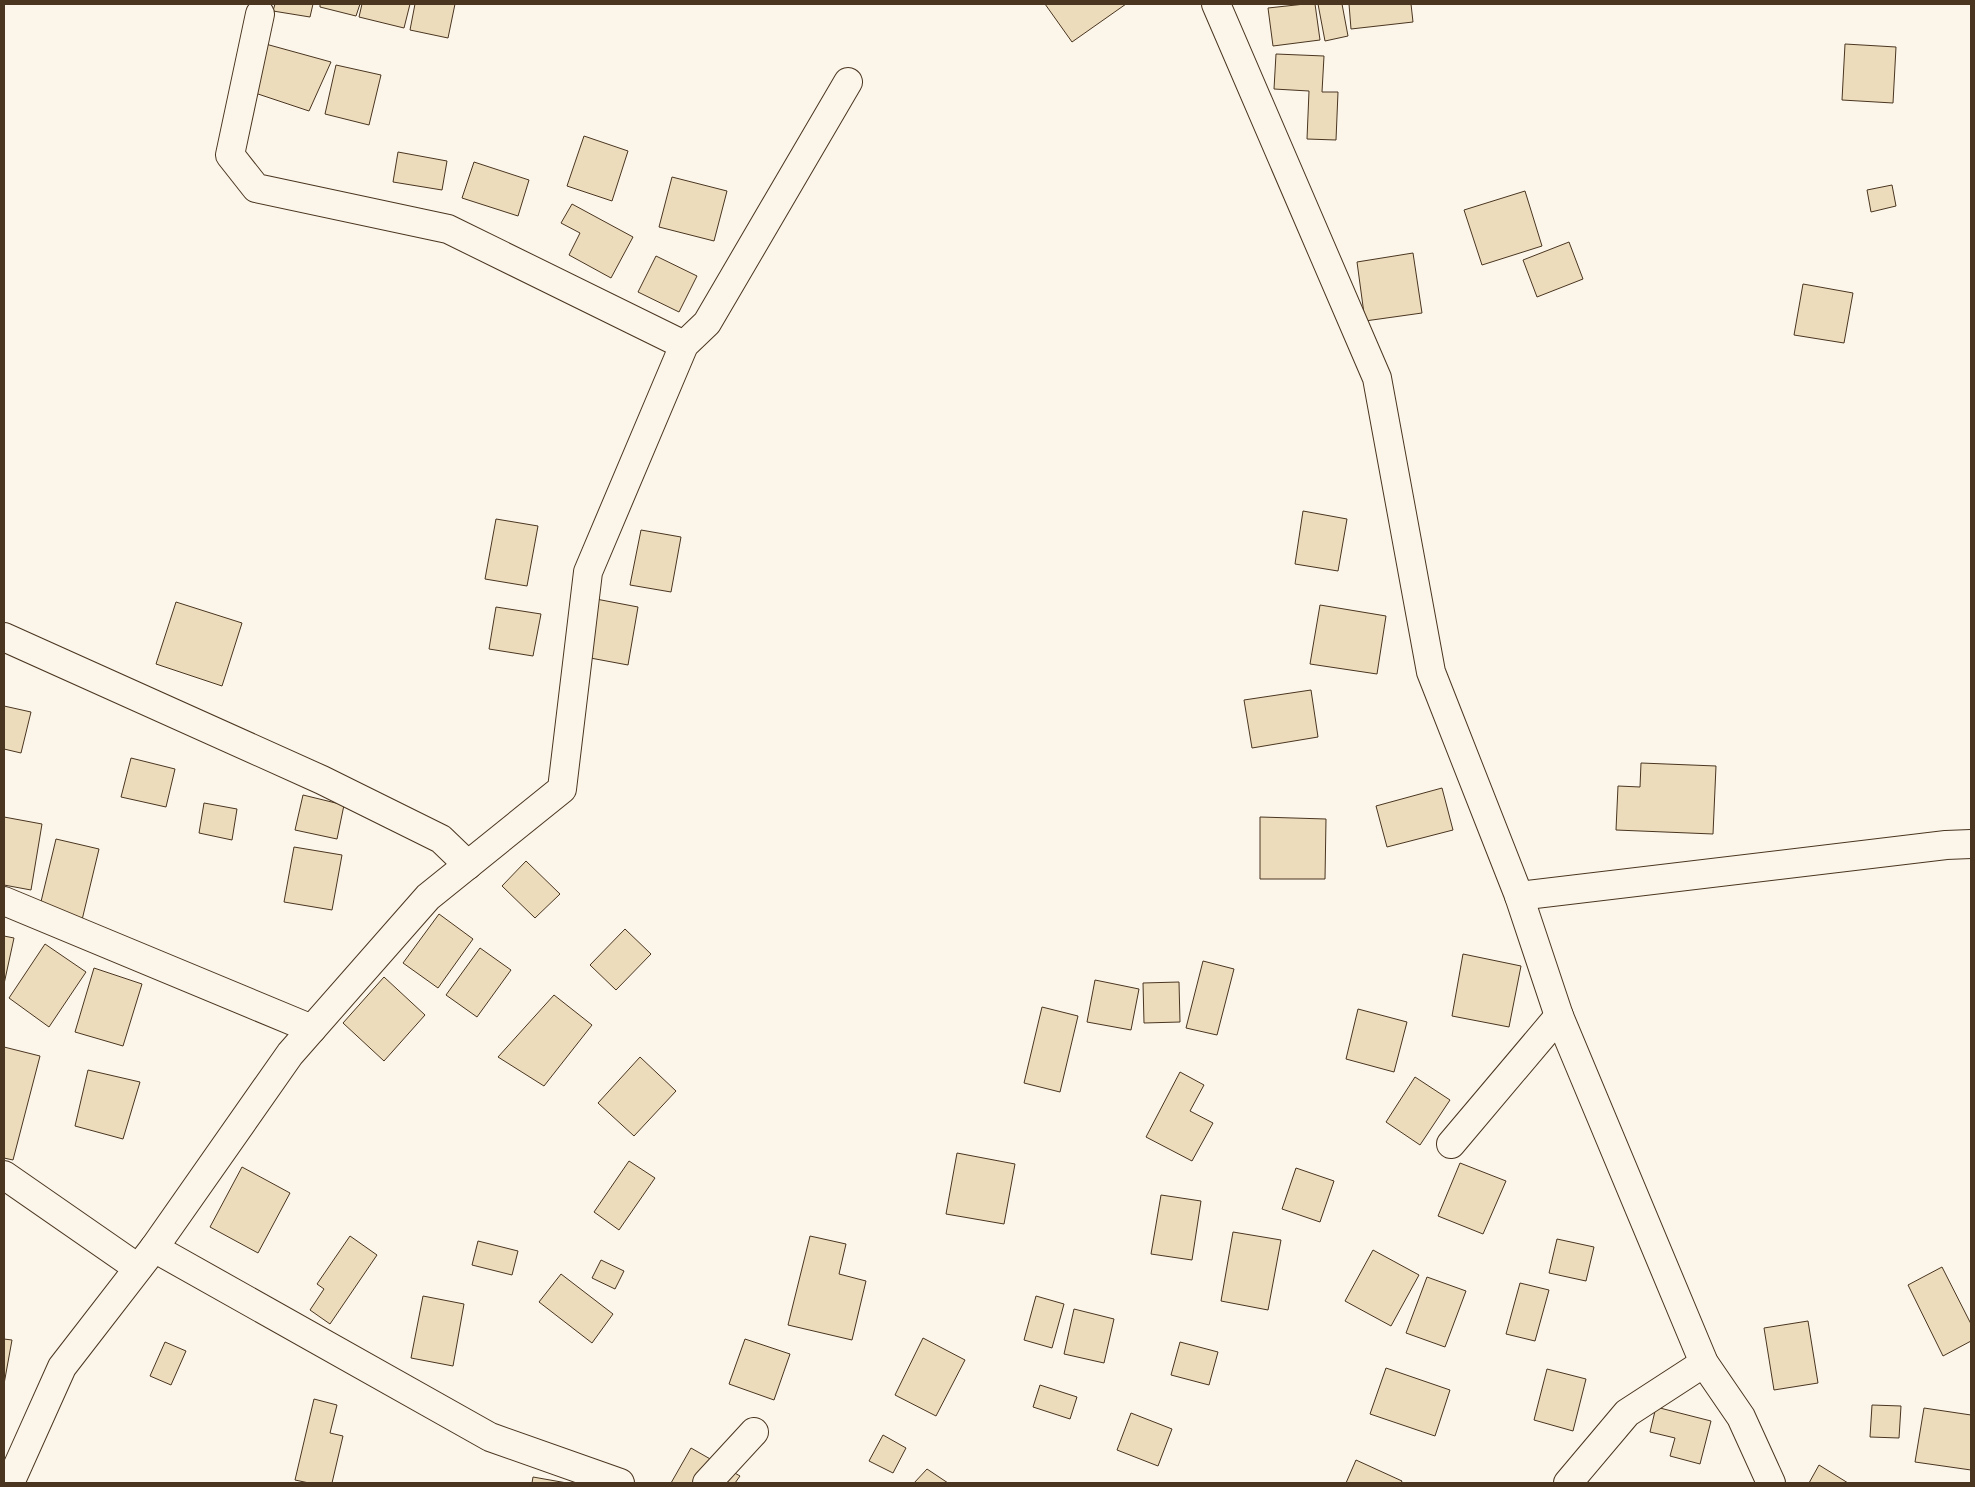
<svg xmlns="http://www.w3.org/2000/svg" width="1975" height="1487" font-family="Commissioner,sans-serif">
	<rect width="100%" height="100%" fill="#fbf6e9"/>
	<g fill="#ecdcbc" stroke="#4a3520">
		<path d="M275,4h38l-3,13 -37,-6z"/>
		<path d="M320,4h40l-4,12 -36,-9z"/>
		<path d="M362,4h48l-6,24 -45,-11z"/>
		<path d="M415,4h40l-7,34 -38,-8z"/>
		<path d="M1045,4h81l-54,38z"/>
		<path d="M1305,4h10l5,36 -47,6 -5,-38z"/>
		<path d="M1318,4h24l6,32 -23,5z"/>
		<path d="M1349,4h62l2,18 -62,7z"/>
		<path d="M262,43l69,19 -22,49 -54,-18z"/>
		<path d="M1845,44l51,3 -3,56 -51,-3z"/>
		<path d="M1276,54l48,2 -2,36h16l-2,48 -29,-1 2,-48 -35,-2z"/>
		<path d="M336,65l45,10 -12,50 -44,-11z"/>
		<path d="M584,136l44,15 -16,50 -45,-15z"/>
		<path d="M398,152l49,9 -5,29 -49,-8z"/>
		<path d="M474,162l55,18 -11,36 -56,-18z"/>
		<path d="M672,177l55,14 -13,50 -55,-14z"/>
		<path d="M1892,185l4,21 -25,6 -4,-22z"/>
		<path d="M1525,191l17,55 -60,19 -18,-55z"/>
		<path d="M572,204l61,33 -22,41 -42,-23 11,-22 -19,-10z"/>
		<path d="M1569,242l14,37 -46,18 -14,-37z"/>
		<path d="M1413,253l9,60 -57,8 -8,-59z"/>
		<path d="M656,256l41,20 -18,36 -41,-20z"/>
		<path d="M1803,284l50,9 -9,50 -50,-8z"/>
		<path d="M1303,511l44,8 -9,52 -43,-7z"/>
		<path d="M496,519l42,7 -11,60 -42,-7z"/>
		<path d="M641,530l40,7 -10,55 -41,-7z"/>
		<path d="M596,599l42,8 -10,58 -43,-8z"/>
		<path d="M176,602l66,21 -20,63 -66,-22z"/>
		<path d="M1320,605l66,11 -9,58 -67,-10z"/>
		<path d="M496,607l45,7 -8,42 -44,-7z"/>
		<path d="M1311,690l7,47 -66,11 -8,-48z"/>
		<path d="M4,706l27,6 -10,41 -17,-4z"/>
		<path d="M131,758l44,11 -9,38 -45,-10z"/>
		<path d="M1641,763l75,3 -3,68 -97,-4 2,-44 22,1z"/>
		<path d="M1442,788l11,42 -66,17 -11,-41z"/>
		<path d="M303,795l41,10 -7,34 -42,-9z"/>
		<path d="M204,803l33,6 -5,31 -33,-7z"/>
		<path d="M4,817l38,7 -11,66 -27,-5z"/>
		<path d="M1260,817l66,2 -1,60h-65z"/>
		<path d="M56,839l43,10 -17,71 -43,-10z"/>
		<path d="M294,847l48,8 -10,55 -48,-8z"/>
		<path d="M526,861l34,33 -25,24 -33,-32z"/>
		<path d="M439,914l34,25 -35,49 -35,-25z"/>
		<path d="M625,929l26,25 -35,36 -26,-25z"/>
		<path d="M4,936l10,2 -10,46z"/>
		<path d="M45,944l41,28 -37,55 -40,-29z"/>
		<path d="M480,948l31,22 -34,47 -31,-22z"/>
		<path d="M1463,954l58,12 -12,61 -57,-11z"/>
		<path d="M1203,961l31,8 -17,66 -31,-7z"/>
		<path d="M94,968l48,16 -19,62 -48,-14z"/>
		<path d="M384,977l41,38 -41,46 -41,-38z"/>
		<path d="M1095,980l44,9 -8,41 -44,-8z"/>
		<path d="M1179,982l1,40 -36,1 -1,-40z"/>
		<path d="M554,995l38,30 -48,61 -46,-29z"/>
		<path d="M1042,1007l36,9 -18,76 -36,-9z"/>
		<path d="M1358,1009l49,13 -13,50 -48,-13z"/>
		<path d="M4,1047l36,9 -27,104 -9,-2z"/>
		<path d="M640,1057l36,34 -42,45 -36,-33z"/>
		<path d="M88,1070l52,12 -17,57 -48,-13z"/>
		<path d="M1180,1072l24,13 -14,26 23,12 -21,38 -46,-24z"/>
		<path d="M1415,1077l35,23 -30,45 -34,-23z"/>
		<path d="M957,1153l58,11 -11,60 -58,-10z"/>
		<path d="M629,1161l26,17 -36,52 -25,-18z"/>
		<path d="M1460,1163l46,18 -23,53 -45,-18z"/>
		<path d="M242,1167l48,26 -32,60 -48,-26z"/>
		<path d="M1296,1168l38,13 -14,41 -38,-13z"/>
		<path d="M1161,1195l40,6 -9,59 -41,-6z"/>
		<path d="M1233,1232l48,8 -13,70 -47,-9z"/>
		<path d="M350,1236l27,19 -47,69 -20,-14 14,-21 -7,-5z"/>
		<path d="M810,1236l36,8 -7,30 27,7 -14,59 -64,-15z"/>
		<path d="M1557,1239l37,8 -8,34 -37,-8z"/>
		<path d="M478,1241l40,10 -6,24 -40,-10z"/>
		<path d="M1373,1250l46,25 -28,51 -46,-25z"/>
		<path d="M601,1260l23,11 -9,18 -23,-11z"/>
		<path d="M1942,1267l29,57v17l-28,15 -35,-71z"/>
		<path d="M561,1274l52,40 -21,29 -53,-41z"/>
		<path d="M1427,1277l39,14 -21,56 -39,-14z"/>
		<path d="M1520,1283l29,7 -14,51 -29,-7z"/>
		<path d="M423,1296l41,8 -11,62 -42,-8z"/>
		<path d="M1036,1296l28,8 -12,44 -28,-8z"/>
		<path d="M1074,1309l40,10 -10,44 -40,-9z"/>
		<path d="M1808,1321l10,62 -44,7 -10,-62z"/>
		<path d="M923,1338l42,22 -29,56 -41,-21z"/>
		<path d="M4,1339l8,1 -8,44z"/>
		<path d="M745,1339l45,15 -16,46 -45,-16z"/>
		<path d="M165,1342l21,9 -15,34 -21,-9z"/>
		<path d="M1180,1342l38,10 -9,33 -38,-10z"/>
		<path d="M1386,1368l64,22 -15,46 -65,-22z"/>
		<path d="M1547,1369l39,10 -13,52 -39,-11z"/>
		<path d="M1040,1385l37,12 -7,22 -37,-12z"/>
		<path d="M314,1399l23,6 -7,28 13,3 -11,47h-23l-14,-3z"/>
		<path d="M1872,1405l29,1 -2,32 -29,-1z"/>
		<path d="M1656,1407l55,14 -11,43 -30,-8 5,-18 -25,-6z"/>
		<path d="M1924,1408l47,7v55l-56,-8z"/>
		<path d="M1131,1413l41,16 -14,37 -41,-16z"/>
		<path d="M883,1435l23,13 -13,25 -24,-12z"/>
		<path d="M691,1448l49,28 -5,7h-64z"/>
		<path d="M1356,1460l46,21 -1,2h-55z"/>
		<path d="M1819,1465l29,18h-39z"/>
		<path d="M927,1469l21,14h-34z"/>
		<path d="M533,1477l34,6h-35z"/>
	</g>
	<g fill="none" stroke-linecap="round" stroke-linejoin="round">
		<defs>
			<g id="minor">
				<path d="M1216,4l161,374 54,294 88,224 40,120 145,347 37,54 30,66"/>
				<path d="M260,14l-30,141 26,33 192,41 236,116"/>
				<path d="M4,637l318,143 119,59 27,26"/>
				<path d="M1519,896l427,-51 25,-1"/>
				<path d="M4,901l308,128"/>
				<path d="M1451,1144l108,-128"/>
				<path d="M4,1175l134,93"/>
				<path d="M154,1248l336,189 130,46"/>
				<path d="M10,1483l52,-116 92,-119 136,-194 138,-157 134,-108 26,-217 96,-227 23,-22 141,-241"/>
				<path d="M707,1483l47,-51"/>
				<path d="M1568,1483l59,-70 77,-50"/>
			</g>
		</defs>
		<use href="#minor" stroke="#4a3520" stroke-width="30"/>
		<use href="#minor" stroke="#fbf6e9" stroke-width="28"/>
	</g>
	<rect width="1975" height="1487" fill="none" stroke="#4a3520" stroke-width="10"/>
</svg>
